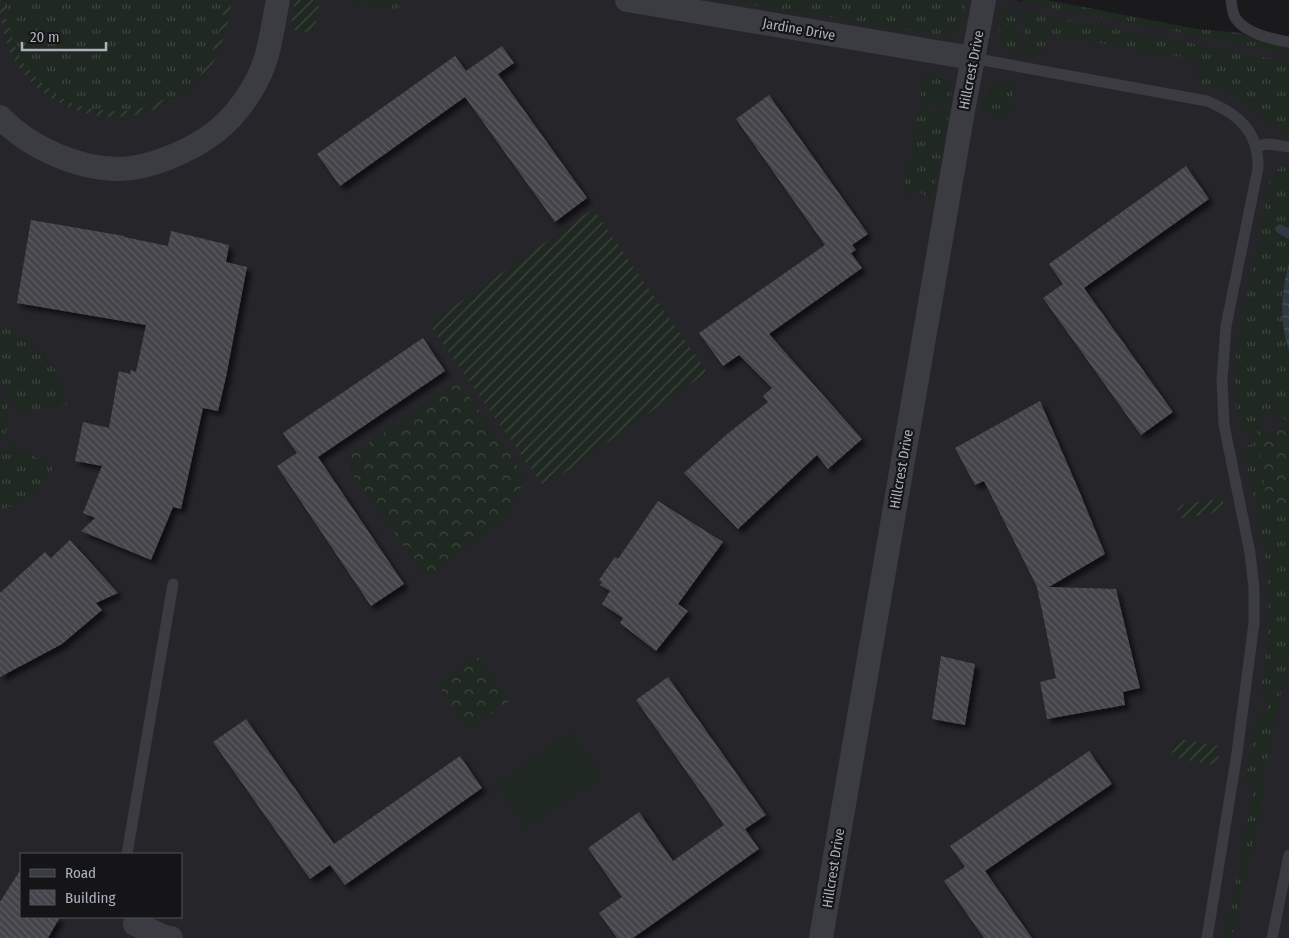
<svg xmlns="http://www.w3.org/2000/svg" width="1289" height="938" font-family="'Fira Sans Condensed',sans-serif">
	<defs>
		<pattern id="grass-tufts" width="24" height="20" patternUnits="userSpaceOnUse" patternTransform="scale(1.25)"><rect width="24" height="20" fill="#202921"/><path d="M3 7l-1-3M5 7V3M7 7l1-3M15 17l-1-3M17 17v-4M19 17l1-3" fill="none" stroke="#3e463f"/></pattern>
		<pattern id="forest-crowns" width="20" height="18" patternUnits="userSpaceOnUse" patternTransform="scale(1.25)"><rect width="20" height="18" fill="#202921"/><path d="M2 6a3 3 0 1 1 6 0M12 15a3 3 0 1 1 6 0" fill="none" stroke="#3e463f"/></pattern>
		<pattern id="garden-furrows" width="10" height="10" patternUnits="userSpaceOnUse" patternTransform="scale(1.25)"><rect width="10" height="10" fill="#202921"/><path d="M-1 1l2-2M0 10L10 0M9 11l2-2" fill="none" stroke="#3e463f"/></pattern>
		<pattern id="water-waves" width="16" height="10" patternUnits="userSpaceOnUse" patternTransform="scale(1.25)"><rect width="16" height="10" fill="#2f3943"/><path d="M0 5q4-4 8 0t8 0" fill="none" stroke="#4a535c"/></pattern>
		<pattern id="building-back-hatch" width="6" height="6" patternUnits="userSpaceOnUse" patternTransform="scale(1.25)"><rect width="6" height="6" fill="#44454a"/><path d="M-1 5l2 2M0 0l6 6M5-1l2 2" fill="none" stroke="#5c5d62"/></pattern>
		<filter id="shadow"><feDropShadow dx="4.5" dy="4.5" stdDeviation="2.5" flood-color="#0009"/></filter>
	</defs>
	<rect width="100%" height="100%" fill="#1a1a1d"/>
	<path fill="#26262a" fill-rule="evenodd" d="M0,0h1012l277,51v887h-1289zM21,854h160v63h-160z"/>
	<g fill="url(#grass-tufts)">
		<path d="M4,0h221l-3,21 -4,18 -15,34 -10,14 -20,14 -8,-2 -19,8 -26,5 -27,-3 -20,-5 -14,-7 -19,-16 -15,-15 -10,-19 -9,-29z"/>
		<path d="M341,0h60l-2,8 -6,1z"/>
		<path d="M727,0h230l8,3c-3,17 -1,28 -21,33z"/>
		<path d="M1022,0h25l150,29 45,4 9,5 38,9v6l-267,-51z"/>
		<path d="M1001,8l13,3 6,34 -2,8c-23,-6 -19,-27 -17,-45z"/>
		<path d="M1020,11l269,51v72c-22,-7 -35,-27 -54,-38 -5,-4 -11,-7 -18,-8 -6,-2 -12,-3 -18,-6l-2,-6 2,-16 -152,-26c-2,9 -1,17 -10,22l-10,-1 -3,-26z"/>
		<path d="M925,72c22,5 28,11 26,34l-31,-6z"/>
		<path d="M1006,82l7,1v8l-5,25 -28,-5c3,-18 8,-24 26,-29z"/>
		<path d="M919,106l31,5 -18,88c-7,-2 -12,-9 -20,-9l-1,5h-3l-4,-4z"/>
		<path d="M1289,162v261l-16,-13 -2,3 -4,-3 -10,13 4,3 -5,8 26,77 7,1v148c-1,10 -5,20 -7,30 -3,12 -6,25 -9,37 -1,8 0,16 -3,23 -6,16 -11,31 -6,49l-28,114 -4,25h-7l29,-151 -9,-3 11,-65 4,-8 7,1 3,-13 -8,-2 -1,-8 8,-61v-34l-4,-40 -19,-94 -1,-14 8,-2 -3,-13 -7,1c-10,-18 -8,-63 -6,-84l19,-101h5l3,-12 -5,-1c3,-14 7,-49 14,-60 4,-5 10,-10 16,-12z"/>
		<path d="M0,326c38,13 60,40 67,79l-51,7 -3,-12 -13,-17z"/>
		<path d="M0,393c13,14 11,35 0,50z"/>
		<path d="M10,442l43,26c-12,21 -30,35 -53,42v-57z"/>
	</g>
	<g fill="url(#forest-crowns)">
		<path d="M458,381l68,97 -22,42 -78,57 -83,-116z"/>
		<path d="M1273,410l16,13v89l-15,-5 -8,-10 -10,-63 5,-8 13,10 10,-12 -13,-11z"/>
		<path d="M477,656l32,45 -40,28 -32,-45z"/>
	</g>
	<g fill="url(#garden-furrows)">
		<path d="M0,0h4l2,18 9,29 10,19 15,15 19,16 14,7 20,5 27,3 26,-5 19,-8 8,2c-15,7 -28,13 -44,15 -47,7 -102,-22 -120,-67 -6,-15 -9,-33 -9,-49z"/>
		<path d="M225,0h7c-6,33 -13,65 -39,87 19,-28 28,-53 32,-87z"/>
		<path d="M295,0h19l4,4 1,2 -6,30v-2l-2,-1 -16,-3 -4,-4z"/>
		<path d="M593,209l114,163 -163,115 -115,-163z"/>
		<path d="M1218,499h3l2,2 1,6 -3,4 -37,7h-3l-4,-5 1,-6 3,-2z"/>
		<path d="M1178,739l41,7 1,4 -3,13 -3,2 -38,-7 -4,-6 2,-8z"/>
	</g>
	<path fill="#202921" d="M571,733l30,42 -75,52 -29,-43z"/>
	<path fill="url(#water-waves)" d="M1289,263v88c-10,-31 -8,-57 0,-88z"/>
	<g fill="none" stroke-linecap="round" stroke-linejoin="round">
		<path stroke="#2f3943" stroke-width="9" d="M1280,229l9,5"/>
	</g>
	<g fill="url(#building-back-hatch)" filter="url(#shadow)">
		<path d="M502,46l12,17 -16,11 89,124 -32,24 -90,-125 -125,89 -23,-32 138,-98 11,15z"/>
		<path d="M769,95l99,139 -16,11 4,5 -5,3 11,15 -93,66 93,105 -34,30 -11,-14 -79,74 -54,-56 42,-38 42,-33 -5,-6 9,-8 -33,-33 -16,11 -24,-33 126,-88 -89,-126z"/>
		<path d="M1186,166l23,33 -125,89 89,124 -32,23 -98,-137 20,-14 -14,-20z"/>
		<path d="M31,220l93,16v1l44,9 3,-15 58,14 -3,17 21,5 -21,110 -8,34 -15,-3 -22,101 -8,-2 -22,53 -70,-29 14,-13 -12,-5 19,-47 -27,-5 8,-39 26,6 10,-57 11,3 1,-4 5,2 10,-47 -129,-22z"/>
		<path d="M423,338l22,33 -127,86 86,127 -33,22 -94,-140 20,-13 -14,-20z"/>
		<path d="M1040,401l40,92 25,61 -56,33 67,2 24,99 -17,4 2,13 -78,14 -7,-37 16,-4 -19,-91 -53,-106 -9,4 -20,-37z"/>
		<path d="M658,501l65,41 -45,62 10,7 -32,40 -36,-28 3,-5 -21,-14 8,-13 -10,-6 2,-3 -3,-2 16,-23 3,2z"/>
		<path d="M70,540l48,53 -22,10 6,7 -40,34 -62,33v-84l45,-41 6,6z"/>
		<path d="M941,656l34,8 -10,61 -33,-6z"/>
		<path d="M668,677l98,138 -21,14 14,20 -126,89h-16l-18,-25 23,-16 -34,-49 51,-36 34,49 51,-36 -88,-125z"/>
		<path d="M246,719l88,125 126,-88 22,32 -137,97 -15,-20 -20,14 -97,-137z"/>
		<path d="M1089,751l23,33 -127,87 47,67h-48l-40,-57 21,-14 -15,-21z"/>
		<path d="M21,869v48h39l-12,21h-48v-36z"/>
	</g>
	<g fill="none" stroke-linecap="round" stroke-linejoin="round">
		<g stroke="#3b3c42" stroke-width="11">
			<path d="M1231,0c1,6 1,13 5,19 11,15 36,20 53,23"/>
			<path d="M972,58l235,43c32,13 52,31 51,67l-32,158 -4,54 2,45 26,128 4,35v35l-17,130 -30,185"/>
			<path d="M1256,146l13,-2 20,3"/>
			<path d="M127,854l46,-270"/>
			<path d="M1272,938l17,-83"/>
		</g>
		<g stroke="#3b3c42" stroke-width="24">
			<path d="M627,0l345,58"/>
			<path d="M0,117c29,30 77,52 119,52 30,0 71,-18 95,-36 16,-12 31,-31 41,-49 15,-27 17,-55 23,-84"/>
			<path d="M135,924l30,13 6,1"/>
			<path d="M821,938l142,-827 21,-111"/>
		</g>
	</g>
	<g text-anchor="middle" stroke-width="4.5" stroke-linejoin="round" paint-order="stroke">
		<g font-size="14" fill="#acb1bd" stroke="#151518">
			<text transform="translate(799 29) rotate(10)" y="5">Jardine Drive</text>
			<text transform="translate(971 70) rotate(-79)" y="5">Hillcrest Drive</text>
			<text transform="translate(901 469) rotate(-80)" y="5">Hillcrest Drive</text>
			<text transform="translate(833 868) rotate(-81)" y="5">Hillcrest Drive</text>
		</g>
	</g>
	<rect x="20" y="853" width="162" height="65" fill="#151518" stroke="#51535a"/>
	<rect x="30" y="869" width="25" height="8" fill="#3b3c42" stroke="#51535a"/>
	<text x="65" y="878" font-size="15" fill="#acb1bd">Road</text>
	<rect x="30" y="890" width="25" height="15" fill="url(#building-back-hatch)" stroke="#51535a"/>
	<text x="65" y="903" font-size="15" fill="#acb1bd">Building</text>
	<path d="M22 42v8h84v-8" fill="none" stroke="#acb1bd" stroke-width="2.5"/>
	<text x="30" y="42" font-size="15" fill="#acb1bd" stroke="#151518" stroke-width="4" paint-order="stroke">20 m</text>
</svg>
